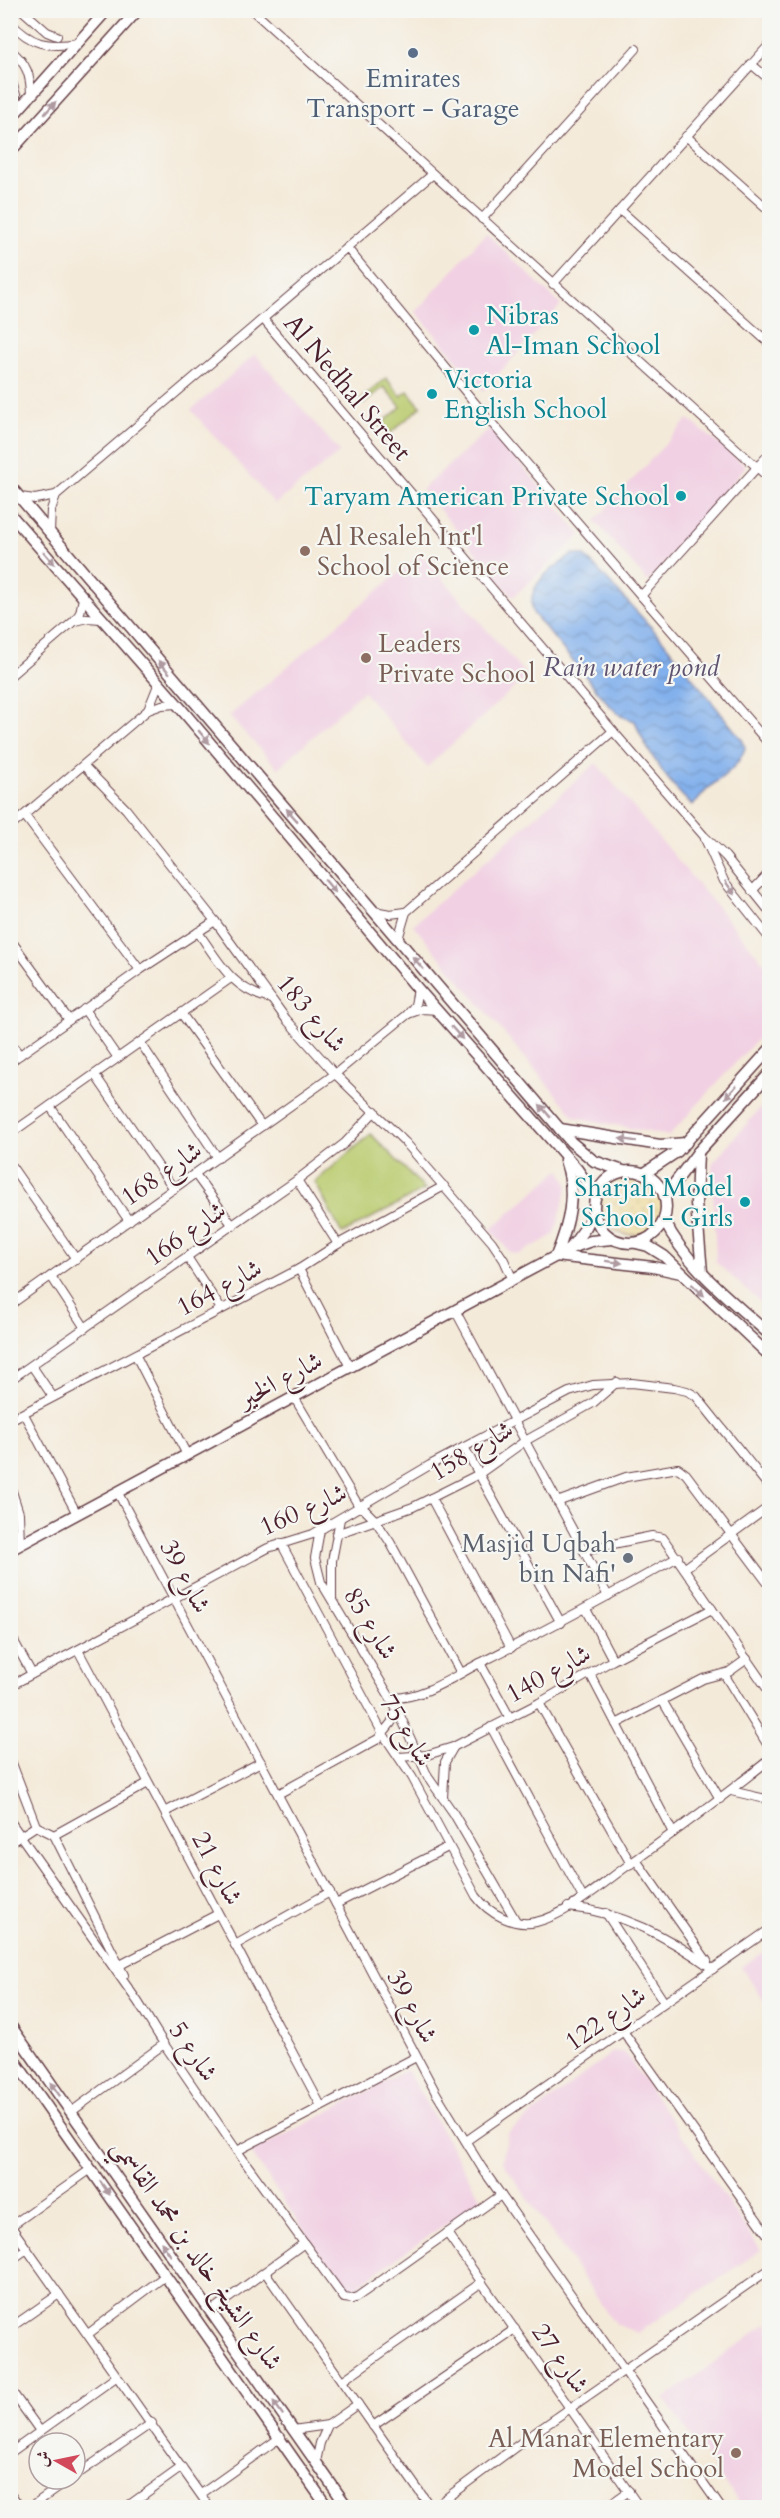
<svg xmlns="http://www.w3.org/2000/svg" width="780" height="2518" font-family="Cardo,Amiri,serif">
	<defs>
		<pattern id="sand-dots" width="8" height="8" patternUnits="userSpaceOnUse" patternTransform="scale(1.5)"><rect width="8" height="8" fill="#eeda9e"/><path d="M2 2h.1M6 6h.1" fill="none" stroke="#cebb88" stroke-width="1.8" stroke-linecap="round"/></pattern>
		<pattern id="water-waves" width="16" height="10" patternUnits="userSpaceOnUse" patternTransform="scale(1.5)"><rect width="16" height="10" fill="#82b0ec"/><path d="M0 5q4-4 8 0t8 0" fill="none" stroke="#6c8fbf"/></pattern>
	</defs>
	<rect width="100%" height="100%" fill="#f6f6f2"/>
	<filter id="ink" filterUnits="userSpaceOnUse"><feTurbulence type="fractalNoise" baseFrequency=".0167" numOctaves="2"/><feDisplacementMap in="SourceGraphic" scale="12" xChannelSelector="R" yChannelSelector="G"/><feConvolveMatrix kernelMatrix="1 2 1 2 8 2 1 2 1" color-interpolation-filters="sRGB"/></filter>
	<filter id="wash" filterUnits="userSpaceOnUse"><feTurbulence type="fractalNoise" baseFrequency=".008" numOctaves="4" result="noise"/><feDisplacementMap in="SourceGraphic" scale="24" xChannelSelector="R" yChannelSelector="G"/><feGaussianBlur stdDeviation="1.35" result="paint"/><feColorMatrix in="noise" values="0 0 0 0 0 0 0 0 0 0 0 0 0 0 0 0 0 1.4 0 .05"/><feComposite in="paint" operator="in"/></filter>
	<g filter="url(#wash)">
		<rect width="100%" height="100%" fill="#f4ead9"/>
		<g fill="#f1d0e3">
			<path d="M486,233l75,72 -78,86 -67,-79z"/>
			<path d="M255,354l85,98 -65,52 -84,-94z"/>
			<path d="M688,419l58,47 -98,116 -53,-61z"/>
			<path d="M490,428l91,107 -68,62 -91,-108z"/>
			<path d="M421,554l106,122 -100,91 -64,-76 -85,77 -49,-52z"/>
			<path d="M596,763l173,206v57l-100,110 -94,-19 -162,-192z"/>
			<path d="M769,1098v212l-53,-48 -4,-98z"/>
			<path d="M560,1169l8,15 -13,50 -35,20 -9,-1 -21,-23z"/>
			<path d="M769,1949v59l-28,-41z"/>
			<path d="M614,2051l11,2 136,197 -123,83 -23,-9 -113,-163 6,-28z"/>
			<path d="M407,2070l74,129 -134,94 -96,-140z"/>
			<path d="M769,2322v185h-27l-78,-108z"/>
		</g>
		<circle fill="url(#sand-dots)" stroke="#9c7c64" stroke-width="1.5" cx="632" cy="1203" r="32"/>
		<g fill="#b8ca6c" stroke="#81744c" stroke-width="1.5">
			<path d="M386,378l15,18 7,-5 13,16 -33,28 -8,-10 21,-18 -17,-20 -21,17 -3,-4z"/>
			<path d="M371,1134l54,55 -83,45 -27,-52z"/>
		</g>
		<path fill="url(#water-waves)" stroke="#66688c" stroke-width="1.5" d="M574,554l11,2 16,17 60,65 82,103 2,7c-9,25 -28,29 -43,47 -4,5 -4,7 -10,10 -21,-18 -48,-57 -57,-84l-14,-5 -11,-10 -77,-93c-8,-29 19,-45 41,-59z"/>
	</g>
	<g filter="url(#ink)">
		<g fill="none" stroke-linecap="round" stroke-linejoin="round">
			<defs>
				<g id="minor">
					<path d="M22,10l25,22 10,4"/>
					<path d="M252,10l518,469"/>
					<path d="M10,22c21,23 38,26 68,21"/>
					<path d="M10,50c17,13 21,26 21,47"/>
					<path d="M751,64l19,16"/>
					<path d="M10,76l6,19 -2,18"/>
					<path d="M686,136l84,75"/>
					<path d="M620,210l150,134"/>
					<path d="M482,219l154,-170"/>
					<path d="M347,248l137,166 286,331"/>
					<path d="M553,284l217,-240"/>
					<path d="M264,320l349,411 91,105 21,20 45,56"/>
					<path d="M20,497l15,2 21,-4 377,-321"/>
					<path d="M50,532l1,-22 5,-15"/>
					<path d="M641,596l129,-143"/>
					<path d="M75,621l12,-3 14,1"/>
					<path d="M10,676l64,-55 6,-8 3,-15"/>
					<path d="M148,710l10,-25"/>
					<path d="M84,766l42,43 89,112 71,98 49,55 70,68 87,100 12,18 9,20"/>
					<path d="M25,816l115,154"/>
					<path d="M10,827l138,-117 14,-5 15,-1"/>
					<path d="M705,839l19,42 46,58"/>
					<path d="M752,891l18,-19"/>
					<path d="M374,911l16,3 16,-2"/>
					<path d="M198,932c21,30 34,58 73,67"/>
					<path d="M10,939l59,81"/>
					<path d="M398,939l8,-27 207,-181"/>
					<path d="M84,1009l34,49"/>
					<path d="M181,1013l81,113"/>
					<path d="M408,1014l14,-5 15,1"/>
					<path d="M140,1042l78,116"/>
					<path d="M10,1043l10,12"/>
					<path d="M10,1062l130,-92 75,-49"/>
					<path d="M95,1075l79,114"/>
					<path d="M50,1106l79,115"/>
					<path d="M10,1134l221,-156"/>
					<path d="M10,1164l66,95"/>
					<path d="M195,1174l38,52"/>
					<path d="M297,1180l41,64"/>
					<path d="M187,1257l34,52"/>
					<path d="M299,1269l51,98"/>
					<path d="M51,1276l34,52"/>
					<path d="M10,1305l325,-231 73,-60 7,-9 3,-16"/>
					<path d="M455,1310l153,286"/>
					<path d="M136,1356l51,99"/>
					<path d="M32,1366l21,31"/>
					<path d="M10,1380l287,-200 48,-37 30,-32"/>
					<path d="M294,1397l66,111"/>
					<path d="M24,1414l53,100"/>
					<path d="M10,1420l289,-151 39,-25 106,-58"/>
					<path d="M464,1447l97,176"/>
					<path d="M10,1485l9,28 1,32"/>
					<path d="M118,1493l318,600 46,75 239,340"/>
					<path d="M431,1498l80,150"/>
					<path d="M557,1502l69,-25 52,-9 8,6 84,112"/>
					<path d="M362,1507l13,13 15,22 71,131"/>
					<path d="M320,1530l-5,28 6,24 76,127 31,68 26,37 62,107"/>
					<path d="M336,1534l77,-27 66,-33 46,-33 68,-38 24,-21"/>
					<path d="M281,1543l102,191 29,43 64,119c13,18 38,31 60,26 32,-8 61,-34 87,-53 49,-35 99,-71 147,-110"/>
					<path d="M584,1550l68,-14 11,2 107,155"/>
					<path d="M685,1568l85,-62"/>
					<path d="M332,1598v-37l8,-42"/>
					<path d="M586,1609l27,51"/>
					<path d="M10,1634l22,40"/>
					<path d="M78,1650l243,456"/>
					<path d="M480,1663l30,55"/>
					<path d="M590,1674l83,159"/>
					<path d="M724,1674l46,75"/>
					<path d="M10,1686l258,-138 45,-14 117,-69 139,-73 24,-7 39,-2 42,5 13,3 9,5 74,92"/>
					<path d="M391,1698c33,1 64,-23 93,-37 66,-33 130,-68 194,-104"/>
					<path d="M662,1700l58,99"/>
					<path d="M539,1703l92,161"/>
					<path d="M616,1724l87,-45 26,-7 18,-13"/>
					<path d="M491,1727l92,171"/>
					<path d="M399,1757l28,-2 26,-8 86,-44 74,-43 99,-51"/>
					<path d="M10,1758l26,68 18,9 70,140"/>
					<path d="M731,1791l39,9"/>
					<path d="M278,1794l100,-55 13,-16 6,-14"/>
					<path d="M443,1798l2,-36 8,-14"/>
					<path d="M165,1812l96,-50"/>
					<path d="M10,1821l128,181 26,42 73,107 107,147 8,1 5,-2 144,-102"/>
					<path d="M54,1835l94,-52"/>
					<path d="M10,1843l26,-17"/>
					<path d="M636,1860l71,101"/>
					<path d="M336,1904l112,-57"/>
					<path d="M568,1907c54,5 101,30 145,62"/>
					<path d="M606,1913l58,89"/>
					<path d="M235,1945l95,-53"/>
					<path d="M120,1965l98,-51"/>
					<path d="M623,2031l147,207"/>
					<path d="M71,2112l93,-68"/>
					<path d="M466,2141l304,-212"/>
					<path d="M237,2151l179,-94"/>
					<path d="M10,2225l200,283"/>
					<path d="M11,2226l80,-57"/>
					<path d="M447,2233l193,275"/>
					<path d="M10,2261l17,-12"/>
					<path d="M265,2272l166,236"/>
					<path d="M211,2311l92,-67"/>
					<path d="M10,2328l49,-34"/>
					<path d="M88,2334l77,-58"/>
					<path d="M342,2381l140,-99"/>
					<path d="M10,2389l30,42"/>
					<path d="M373,2426l142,-97"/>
					<path d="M293,2430l35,-5 30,-21"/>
					<path d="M10,2453l106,-76"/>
					<path d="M316,2462l4,-19 8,-18"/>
					<path d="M75,2476l77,-53"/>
					<path d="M10,2493l11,15"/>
					<path d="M201,2494l80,-57"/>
					<path d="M29,2508l41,-29"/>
					<path d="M125,2508l57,-41"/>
					<path d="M433,2508l100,-74 237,-165"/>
					<path d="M605,2508l24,-17"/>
				</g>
				<g id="tertiary">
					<path d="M10,486l561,656 23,19 29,10"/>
					<path d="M10,514l167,190 241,285 159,180 18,26"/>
					<path d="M560,1129l100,16 26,-2"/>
					<path d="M698,1152l-2,51 6,69"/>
					<path d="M565,1160c12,32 4,65 -9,96l97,11 28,6"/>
					<circle cx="630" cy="1207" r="36"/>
					<path d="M645,1173l33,-22 92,-102"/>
					<path d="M665,1196l33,-44 72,-79"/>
					<path d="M664,1220c23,47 67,80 106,115"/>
					<path d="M636,1243l12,3 16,10 106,100"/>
					<path d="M572,1246l14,-19 8,-16"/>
					<path d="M10,1550l561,-302 20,-7 21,-2"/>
				</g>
				<g id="secondary">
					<path d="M10,119l97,-109"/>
					<path d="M10,152l128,-142"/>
					<path d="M10,2025l338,483"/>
					<path d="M10,2054l318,454"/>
				</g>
			</defs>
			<use href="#minor" stroke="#643d45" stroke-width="10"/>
			<use href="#tertiary" stroke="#643d45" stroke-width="13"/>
			<use href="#secondary" stroke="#643d45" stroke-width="13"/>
			<use href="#minor" stroke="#fff" stroke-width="8"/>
			<use href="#tertiary" stroke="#fff" stroke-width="10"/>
			<use href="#secondary" stroke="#fff" stroke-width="10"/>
		</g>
		<defs><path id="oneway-solid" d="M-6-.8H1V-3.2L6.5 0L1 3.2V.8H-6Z" transform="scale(1.5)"/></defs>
		<g fill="#ae9aa0">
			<use href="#oneway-solid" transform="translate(50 108) rotate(-48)"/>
			<use href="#oneway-solid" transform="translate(49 558) rotate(49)"/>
			<use href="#oneway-solid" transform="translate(164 667) rotate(-131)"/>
			<use href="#oneway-solid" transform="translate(204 737) rotate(50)"/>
			<use href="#oneway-solid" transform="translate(292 815) rotate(-131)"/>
			<use href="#oneway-solid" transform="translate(330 886) rotate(50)"/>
			<use href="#oneway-solid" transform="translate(730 888) rotate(55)"/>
			<use href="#oneway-solid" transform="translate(418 963) rotate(-131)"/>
			<use href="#oneway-solid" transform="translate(457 1033) rotate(49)"/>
			<use href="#oneway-solid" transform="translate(731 1092) rotate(131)"/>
			<use href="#oneway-solid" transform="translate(545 1111) rotate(-130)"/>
			<use href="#oneway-solid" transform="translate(628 1140) rotate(-171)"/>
			<use href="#oneway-solid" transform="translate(614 1262) rotate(7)"/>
			<use href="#oneway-solid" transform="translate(698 1290) rotate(43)"/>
			<use href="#oneway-solid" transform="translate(55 2089) rotate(-125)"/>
			<use href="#oneway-solid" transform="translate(105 2188) rotate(55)"/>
			<use href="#oneway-solid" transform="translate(166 2249) rotate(-125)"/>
			<use href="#oneway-solid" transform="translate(278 2408) rotate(-125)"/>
		</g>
	</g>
	<circle fill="#5c6f8a" stroke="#f6f6f2" stroke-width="2" cx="413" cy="53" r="6"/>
	<g fill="#0f9aa8" stroke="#f6f6f2" stroke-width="2">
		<circle cx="474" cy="330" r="6"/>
		<circle cx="432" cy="394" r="6"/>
		<circle cx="681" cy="496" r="6"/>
		<circle cx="745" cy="1202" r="6"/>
	</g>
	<g fill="#8d6e63" stroke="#f6f6f2" stroke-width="2">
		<circle cx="305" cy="551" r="6"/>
		<circle cx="366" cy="658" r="6"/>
		<circle cx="736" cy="2453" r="6"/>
	</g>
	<circle fill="#6b7280" stroke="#f6f6f2" stroke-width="2" cx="628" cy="1558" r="6"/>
	<g text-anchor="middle" stroke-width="4.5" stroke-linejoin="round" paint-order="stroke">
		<g font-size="26" fill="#4e5e75" stroke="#f6f6f2">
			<text x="413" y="87">Emirates<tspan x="413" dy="30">Transport - Garage</tspan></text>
		</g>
		<g font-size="26" fill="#0d838f" stroke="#f6f6f2" text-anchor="start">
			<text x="486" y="324">Nibras<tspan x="486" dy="30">Al-Iman School</tspan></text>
			<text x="444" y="388">Victoria<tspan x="444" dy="30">English School</tspan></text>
			<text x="669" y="505" text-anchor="end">Taryam American Private School</text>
			<text x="733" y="1196" text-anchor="end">Sharjah Model<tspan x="733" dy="30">School - Girls</tspan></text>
		</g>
		<g font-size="26" fill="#4a1f2b" stroke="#f6f6f2">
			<text transform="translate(348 387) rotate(50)" y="9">Al Nedhal Street</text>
			<text transform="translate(312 1013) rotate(50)" y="9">شارع 183</text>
			<text transform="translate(161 1173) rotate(-35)" y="9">شارع 168</text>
			<text transform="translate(185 1233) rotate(-35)" y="9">شارع 166</text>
			<text transform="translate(219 1287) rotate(-28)" y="9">شارع 164</text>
			<text transform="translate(280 1379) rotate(-28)" y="9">شارع الخير</text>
			<text transform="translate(471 1450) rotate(-31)" y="9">شارع 158</text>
			<text transform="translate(303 1509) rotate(-24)" y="9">شارع 160</text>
			<text transform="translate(186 1576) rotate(62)" y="9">شارع 39</text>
			<text transform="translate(371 1623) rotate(59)" y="9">شارع 85</text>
			<text transform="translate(548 1673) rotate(-29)" y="9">شارع 140</text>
			<text transform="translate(407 1730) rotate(59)" y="9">شارع 75</text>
			<text transform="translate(218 1868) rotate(62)" y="9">شارع 21</text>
			<text transform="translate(413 2006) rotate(62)" y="9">شارع 39</text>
			<text transform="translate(605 2018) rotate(-35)" y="9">شارع 122</text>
			<text transform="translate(194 2051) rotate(56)" y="9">شارع 5</text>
			<text transform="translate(198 2254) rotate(55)" y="9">شارع الشيخ خالد بن محمد القاسمي</text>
			<text transform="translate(561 2358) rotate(55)" y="9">شارع 27</text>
		</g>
		<g font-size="26" fill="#785e54" stroke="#f6f6f2" text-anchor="start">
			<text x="317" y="545">Al Resaleh Int'l<tspan x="317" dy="30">School of Science</tspan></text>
			<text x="378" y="652">Leaders<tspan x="378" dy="30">Private School</tspan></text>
			<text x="724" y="2447" text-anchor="end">Al Manar Elementary<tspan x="724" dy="30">Model School</tspan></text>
		</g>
		<g font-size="26" fill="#5b616d" stroke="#f6f6f2" text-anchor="end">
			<text x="616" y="1552">Masjid Uqbah<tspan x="616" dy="30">bin Nafi'</tspan></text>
		</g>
		<g font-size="27" font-style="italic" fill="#5e526f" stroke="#f6f6f2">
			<text x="631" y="676">Rain water pond</text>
		</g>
	</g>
	<rect width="780" height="2518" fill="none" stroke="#f6f6f2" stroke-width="36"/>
	<g transform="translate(57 2461) rotate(279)"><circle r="28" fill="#f6f6f2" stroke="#b1a0a2" stroke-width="1.5"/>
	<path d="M0-4.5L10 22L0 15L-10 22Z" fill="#d1495b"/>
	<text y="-9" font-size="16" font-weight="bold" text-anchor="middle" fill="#4a1f2b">ش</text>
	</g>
</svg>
